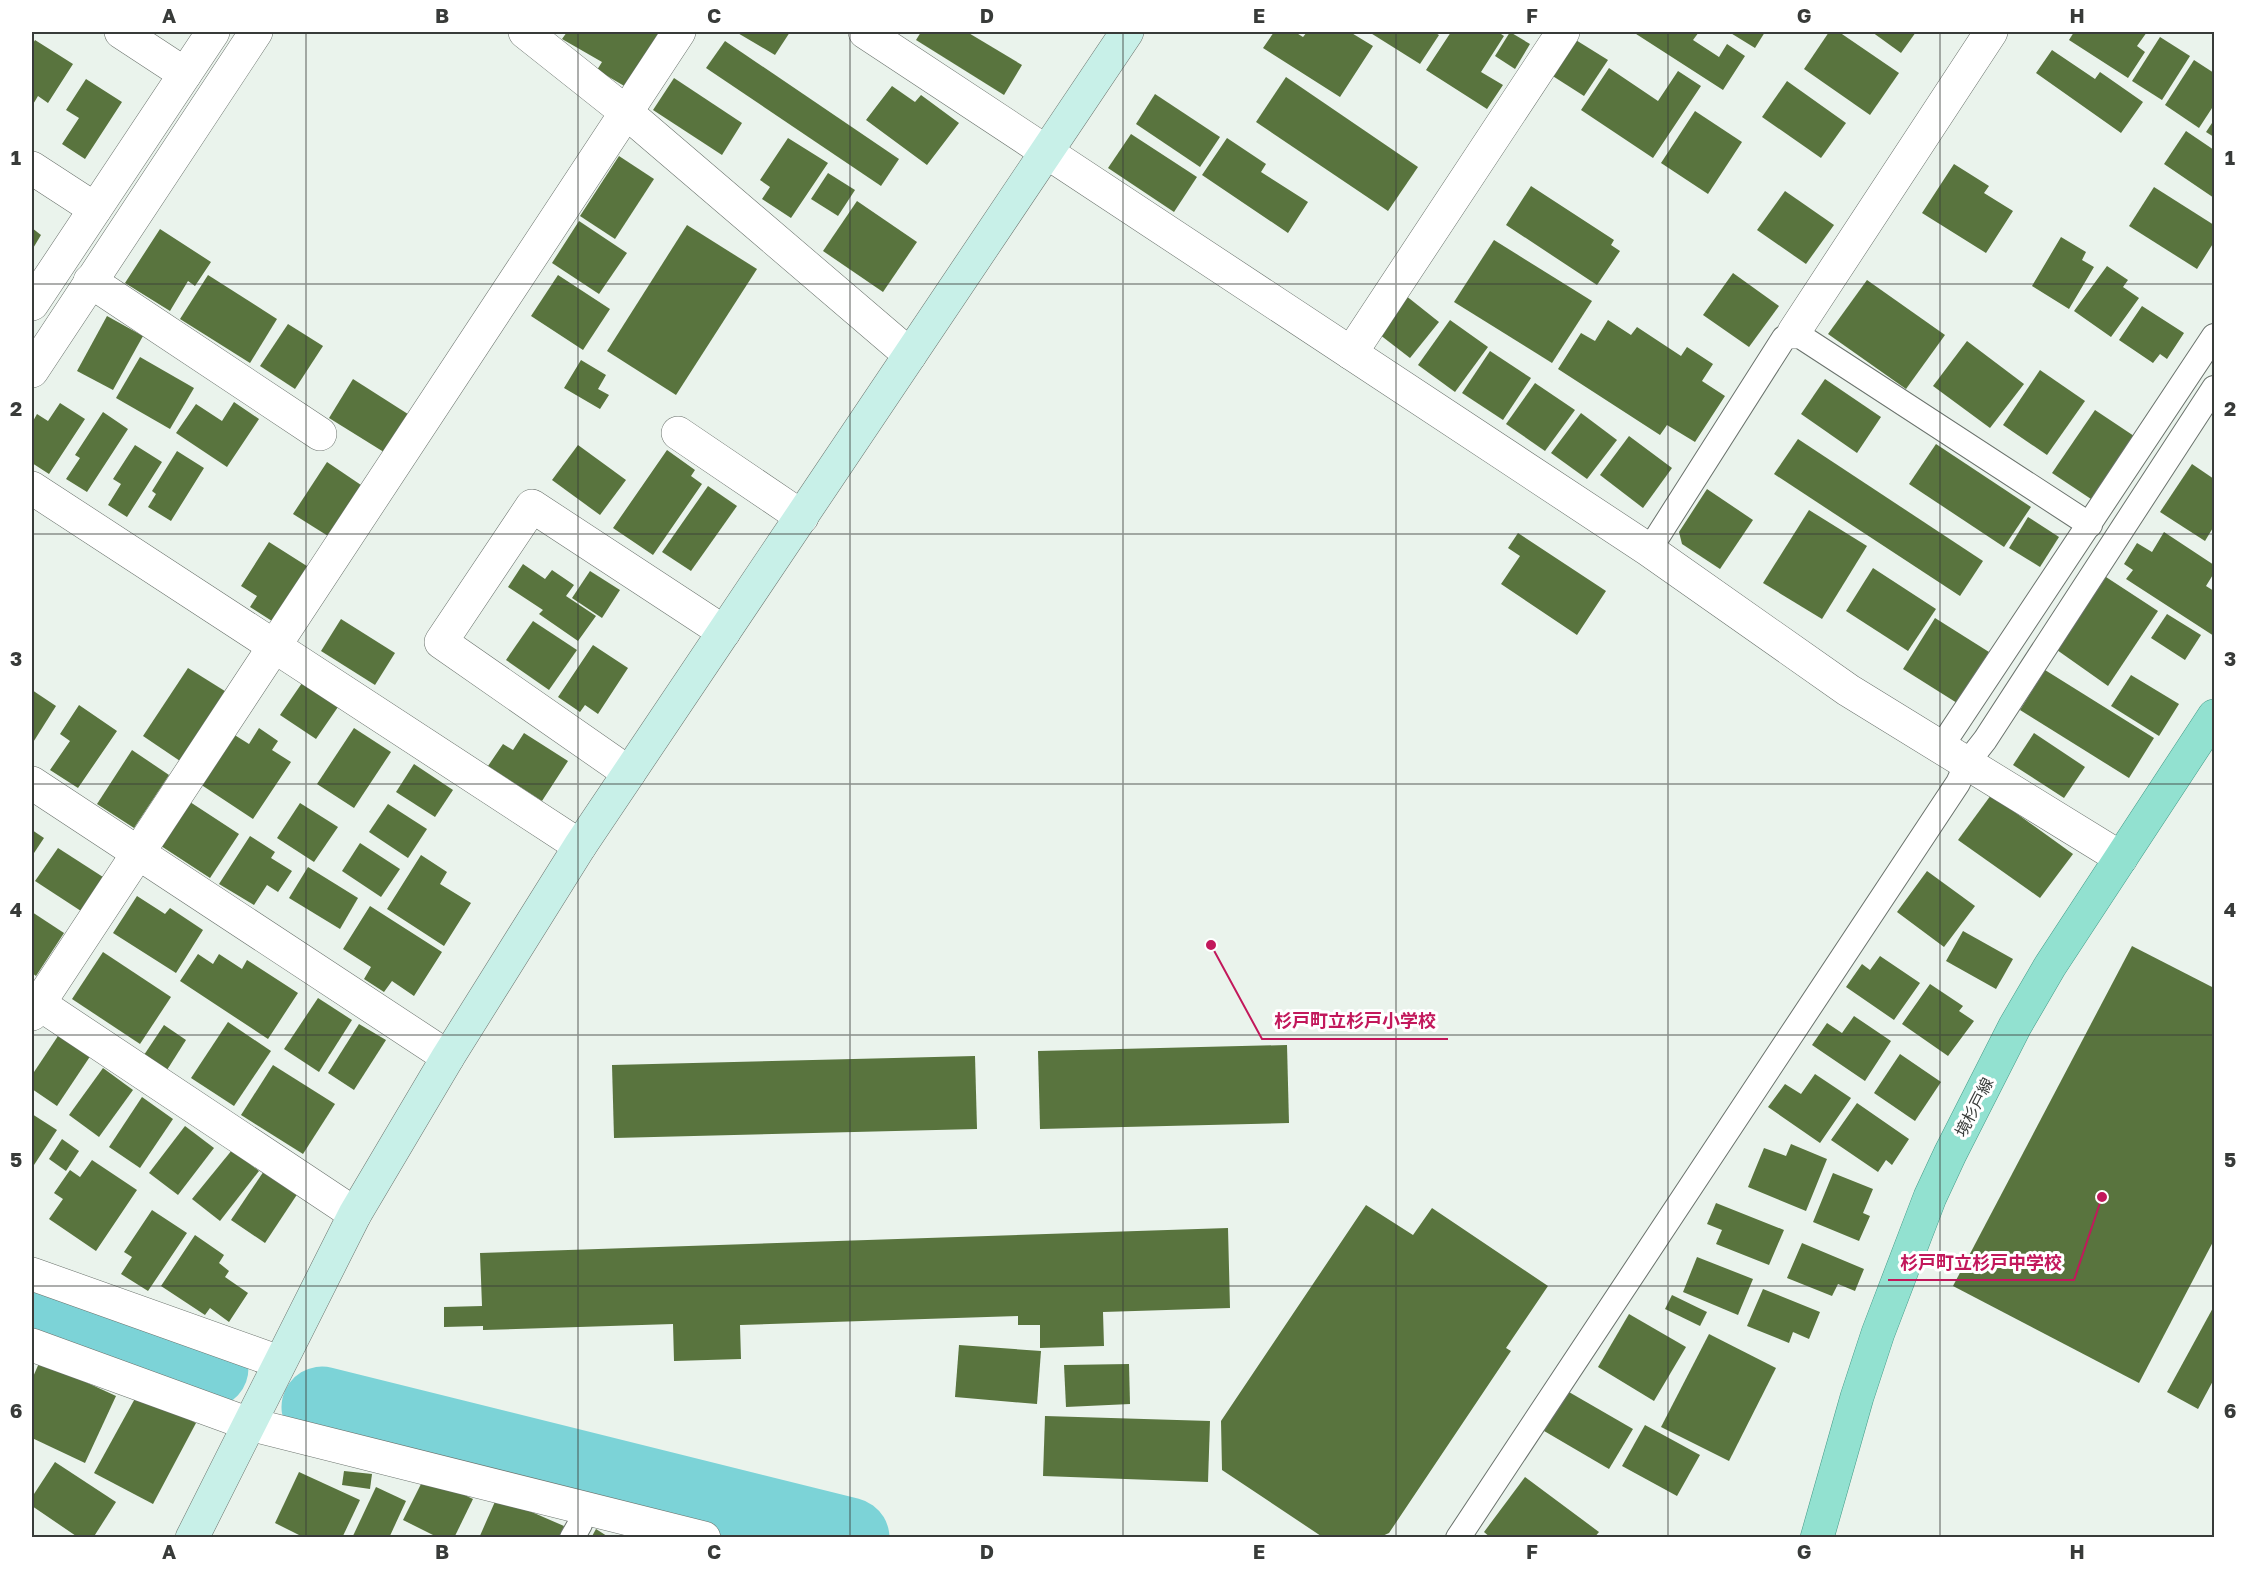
<svg xmlns="http://www.w3.org/2000/svg" width="2246" height="1569" font-family="'Golos Text','Noto Sans JP',sans-serif">
	<rect width="100%" height="100%" fill="#eaf3ec"/>
	<g fill="none" stroke-linecap="round" stroke-linejoin="round">
		<g stroke="#7cd3d7" stroke-width="81">
			<path d="M32,1305l176,63"/>
			<path d="M322,1407l527,131"/>
		</g>
	</g>
	<g fill="#59743e">
		<path d="M567,32h92l-33,55 -29,-17 5,-8 -40,-23z"/>
		<path d="M736,32h54l-15,23z"/>
		<path d="M921,32h46l55,33 -18,30 -88,-55z"/>
		<path d="M1274,32h21l8,5 4,-5h43l23,14 -33,51 -77,-49z"/>
		<path d="M1369,32h65l5,3 -19,29z"/>
		<path d="M1451,32h47l6,4 -23,36 22,13 -16,24 -61,-39z"/>
		<path d="M1510,32l20,12 -15,25 -20,-13z"/>
		<path d="M1633,32h66l-6,8 26,17 8,-13 18,12 -22,34z"/>
		<path d="M1729,32h36l-10,16z"/>
		<path d="M1829,32h10l60,41 -29,42 -66,-46z"/>
		<path d="M1872,32h44l-15,21z"/>
		<path d="M2074,32h73l-10,14 8,6 -17,26 -59,-38z"/>
		<path d="M1571,37l37,23 -24,36 -36,-23z"/>
		<path d="M2160,37l30,19 -28,44 -30,-19z"/>
		<path d="M35,40l38,24 -25,39 -10,-7 -6,10v-61z"/>
		<path d="M725,41l174,118 -18,27 -175,-118z"/>
		<path d="M2052,50l43,29 5,-7 43,30 -22,31 -85,-60z"/>
		<path d="M2194,60l20,13v32l-15,23 -34,-23z"/>
		<path d="M1609,68l49,33 20,-30 23,15 -48,72 -72,-48z"/>
		<path d="M1286,77l132,90 -30,44 -132,-89z"/>
		<path d="M674,78l68,45 -20,32 -69,-45z"/>
		<path d="M86,79l36,23 -37,57 -23,-15 17,-26 -13,-8z"/>
		<path d="M1787,81l59,42 -25,35 -59,-41z"/>
		<path d="M892,86l23,16 6,-7 38,28 -32,42 -61,-45z"/>
		<path d="M1155,94l65,43 -20,30 -64,-43z"/>
		<path d="M1695,111l47,31 -34,52 -47,-31z"/>
		<path d="M2214,120v17l-8,-5z"/>
		<path d="M2186,131l28,19v48l-50,-34z"/>
		<path d="M1131,134l66,43 -23,35 -66,-44z"/>
		<path d="M788,138l40,25 -37,55 -29,-19 8,-12 -10,-7z"/>
		<path d="M1227,138l39,26 -5,8 47,30 -20,31 -86,-58z"/>
		<path d="M619,156l35,23 -39,60 -35,-23z"/>
		<path d="M1954,164l35,22 -5,7 29,18 -27,42 -64,-40z"/>
		<path d="M828,173l27,17 -17,26 -27,-17z"/>
		<path d="M1531,186l83,54 -3,5 9,6 -23,34 -91,-60z"/>
		<path d="M2154,187l60,38v17l-17,27 -68,-43z"/>
		<path d="M1785,191l49,34 -28,39 -49,-34z"/>
		<path d="M857,201l60,41 -34,50 -60,-41z"/>
		<path d="M579,221l48,32 -28,41 -47,-31z"/>
		<path d="M687,225l70,44 -81,126 -69,-44z"/>
		<path d="M32,228l9,7 -9,15z"/>
		<path d="M160,229l51,33 -16,24 -7,-5 -18,30 -45,-28z"/>
		<path d="M2061,237l25,15 -4,8 12,7 -25,42 -37,-23z"/>
		<path d="M1494,240l98,61 -40,62 -98,-61z"/>
		<path d="M2107,266l21,14 -5,7 16,11 -28,39 -37,-26z"/>
		<path d="M1733,273l46,33 -30,41 -46,-32z"/>
		<path d="M208,275l69,44 -27,44 -70,-44z"/>
		<path d="M558,275l52,34 -27,41 -52,-34z"/>
		<path d="M1867,280l78,55 -39,54 -78,-55z"/>
		<path d="M1405,295l34,27 -29,36 -35,-27z"/>
		<path d="M2142,306l42,27 -17,26 -7,-5 -7,9 -34,-23z"/>
		<path d="M107,316l36,20 -30,54 -36,-19z"/>
		<path d="M1450,320l38,27 -33,45 -37,-27z"/>
		<path d="M1608,320l23,15 6,-8 44,29 6,-9 26,17 -11,17 23,15 -30,46 -28,-17 -7,10 -102,-66 23,-36 14,8z"/>
		<path d="M288,324l35,22 -28,43 -35,-23z"/>
		<path d="M1967,341l57,43 -34,44 -57,-42z"/>
		<path d="M1490,351l41,27 -28,42 -41,-27z"/>
		<path d="M140,357l54,31 -24,41 -54,-31z"/>
		<path d="M581,360l25,15 -8,14 11,6 -9,14 -36,-21z"/>
		<path d="M2040,370l45,31 -38,54 -44,-30z"/>
		<path d="M353,379l58,37 -24,38 -58,-36z"/>
		<path d="M1825,379l56,38 -24,36 -56,-39z"/>
		<path d="M1535,383l40,27 -30,41 -39,-27z"/>
		<path d="M234,402l25,17 -32,48 -51,-34 20,-29 26,17z"/>
		<path d="M60,403l25,16 -36,55 -17,-11v-40l5,-9 11,7z"/>
		<path d="M2095,410l42,28 -43,63 -42,-28z"/>
		<path d="M103,412l25,17 -41,63 -21,-13 14,-21 -5,-3z"/>
		<path d="M1581,413l36,27 -30,39 -36,-26z"/>
		<path d="M1629,436l43,32 -29,40 -43,-33z"/>
		<path d="M1798,439l185,122 -23,35 -186,-122z"/>
		<path d="M1936,444l95,63 -27,40 -95,-63z"/>
		<path d="M135,445l27,17 -35,55 -19,-12 13,-21 -8,-5z"/>
		<path d="M578,445l48,35 -26,35 -48,-35z"/>
		<path d="M667,450l28,20 -4,6 11,8 -49,71 -40,-27z"/>
		<path d="M177,451l27,17 -33,53 -23,-14 8,-13 -4,-3z"/>
		<path d="M327,462l34,23 -33,51 -35,-22z"/>
		<path d="M2192,464l22,15v47l-9,15 -45,-29z"/>
		<path d="M708,486l29,20 -46,65 -29,-19z"/>
		<path d="M1707,489l46,31 -33,49 -38,-25 -3,-12z"/>
		<path d="M1809,510l58,36 -45,73 -59,-36z"/>
		<path d="M2028,517l31,20 -19,30 -31,-19z"/>
		<path d="M2164,532l50,33v8l-8,13 8,5v45l-88,-57 7,-9 -9,-6 13,-21 15,9z"/>
		<path d="M1518,533l88,58 -29,44 -76,-51 19,-28 -12,-8z"/>
		<path d="M269,542l41,26 -35,55 -25,-16 7,-11 -16,-10z"/>
		<path d="M523,564l22,15 7,-9 22,15 -8,11 30,20 -18,25 -39,-27 4,-4 -35,-23z"/>
		<path d="M1873,568l63,41 -28,42 -62,-40z"/>
		<path d="M590,571l30,19 -18,28 -30,-20z"/>
		<path d="M2106,577l52,34 -50,75 -51,-36z"/>
		<path d="M2167,614l34,21 -16,25 -34,-22z"/>
		<path d="M1935,618l54,34 -32,51 -54,-34z"/>
		<path d="M341,619l54,34 -20,32 -54,-34z"/>
		<path d="M533,621l44,29 -28,40 -43,-30z"/>
		<path d="M593,645l35,23 -30,46 -13,-9 -5,7 -22,-15z"/>
		<path d="M188,668l40,25 -45,70 -40,-27z"/>
		<path d="M2045,670l109,68 -25,40 -109,-68z"/>
		<path d="M2131,675l48,29 -20,32 -48,-30z"/>
		<path d="M302,683l36,24 -22,32 -36,-24z"/>
		<path d="M32,690l24,16 -24,38z"/>
		<path d="M79,705l38,26 -39,57 -28,-18 20,-29 -10,-7z"/>
		<path d="M259,728l19,13 -6,9 19,12 -38,57 -53,-35 33,-50 16,10z"/>
		<path d="M354,728l37,24 -37,56 -37,-24z"/>
		<path d="M524,733l44,28 -26,40 -54,-35 15,-22 10,6z"/>
		<path d="M2034,733l51,34 -21,31 -51,-33z"/>
		<path d="M132,750l37,25 -35,53 -37,-24z"/>
		<path d="M414,764l39,26 -18,27 -39,-25z"/>
		<path d="M1991,795l82,59 -33,44 -82,-58z"/>
		<path d="M187,800l52,34 -29,44 -52,-34z"/>
		<path d="M300,803l38,24 -24,35 -37,-24z"/>
		<path d="M388,804l39,25 -19,29 -39,-26z"/>
		<path d="M32,830l12,8 -12,18z"/>
		<path d="M250,836l25,16 -4,6 21,13 -14,21 -11,-7 -13,20 -35,-21z"/>
		<path d="M360,843l40,26 -19,28 -39,-26z"/>
		<path d="M58,848l45,29 -22,34 -46,-30z"/>
		<path d="M421,855l26,17 -7,12 31,19 -27,43 -57,-37z"/>
		<path d="M308,867l50,31 -18,31 -51,-31z"/>
		<path d="M1927,871l48,35 -31,41 -47,-35z"/>
		<path d="M137,896l28,18 5,-6 33,22 -27,43 -63,-40z"/>
		<path d="M370,906l72,46 -28,44 -22,-15 -8,11 -20,-13 7,-12 -28,-18z"/>
		<path d="M32,912l32,21 -28,43 -4,-3z"/>
		<path d="M1963,931l50,28 -17,30 -50,-28z"/>
		<path d="M2132,946l82,42v252l-75,143 -186,-97z"/>
		<path d="M103,952l68,45 -31,47 -68,-45z"/>
		<path d="M198,954l15,10 6,-10 23,15 5,-9 51,33 -30,46 -88,-58z"/>
		<path d="M1880,956l40,27 -26,37 -48,-33 16,-23 8,6z"/>
		<path d="M1930,984l33,22 -4,5 15,10 -26,35 -46,-32z"/>
		<path d="M318,998l34,22 -33,52 -35,-23z"/>
		<path d="M1854,1016l37,25 -26,40 -53,-36 15,-22 15,10z"/>
		<path d="M228,1022l43,29 -37,55 -43,-28z"/>
		<path d="M359,1024l27,16 -32,50 -26,-17z"/>
		<path d="M164,1025l22,15 -19,30 -23,-15z"/>
		<path d="M62,1030l31,22 -36,54 -25,-17v-14z"/>
		<path d="M1287,1045l2,78 -249,6 -2,-78z"/>
		<path d="M1900,1054l41,28 -26,39 -41,-28z"/>
		<path d="M975,1056l2,73 -363,9 -2,-73z"/>
		<path d="M273,1065l62,39 -32,50 -62,-39z"/>
		<path d="M103,1068l30,22 -34,47 -30,-22z"/>
		<path d="M1815,1074l36,24 -31,45 -52,-36 17,-23 16,10z"/>
		<path d="M142,1097l31,22 -33,49 -31,-21z"/>
		<path d="M1857,1103l52,36 -17,26 -6,-5 -8,12 -47,-32z"/>
		<path d="M32,1114l25,16 -25,38z"/>
		<path d="M185,1126l29,22 -36,47 -29,-22z"/>
		<path d="M62,1139l17,12 -13,20 -17,-12z"/>
		<path d="M1791,1144l36,15 -21,52 -58,-24 16,-39 22,8z"/>
		<path d="M232,1150l27,21 -39,50 -28,-22z"/>
		<path d="M92,1160l45,30 -41,61 -47,-32 14,-20 -9,-6 16,-23 10,7z"/>
		<path d="M266,1168l34,22 -35,53 -34,-23z"/>
		<path d="M1833,1173l40,16 -10,24 7,3 -11,25 -46,-19z"/>
		<path d="M1716,1203l68,27 -15,35 -53,-21 6,-14 -15,-6z"/>
		<path d="M1366,1205l47,30 19,-27 116,78 -42,62 5,3 -122,182 -11,5h-54l-102,-68 -1,-49z"/>
		<path d="M152,1210l35,23 -39,58 -27,-17 11,-17 -8,-5z"/>
		<path d="M1228,1228l2,80 -127,4 1,34 -64,2v-23h-22v-9l-278,9 1,34 -67,2 -1,-37 -190,6v-4l-39,1v-20l38,-1 -2,-53z"/>
		<path d="M195,1235l29,20 -5,8 10,8 -4,6 23,16 -19,29 -19,-14 -5,7 -44,-29z"/>
		<path d="M1802,1243l62,26 -9,22 -17,-7 -6,12 -45,-18z"/>
		<path d="M1697,1257l56,22 -15,36 -55,-23z"/>
		<path d="M1763,1289l57,23 -11,27 -16,-7 -4,11 -42,-17z"/>
		<path d="M1672,1295l35,17 -7,14 -35,-17z"/>
		<path d="M2214,1306v73l-16,30 -31,-17z"/>
		<path d="M1629,1314l57,33 -32,54 -56,-34z"/>
		<path d="M1709,1334l67,34 -47,93 -68,-34z"/>
		<path d="M959,1345l82,6 -4,53 -82,-7z"/>
		<path d="M40,1361l76,35 -31,67 -53,-25v-59z"/>
		<path d="M1129,1364l1,40 -64,3 -2,-42z"/>
		<path d="M1562,1388l71,41 -24,40 -70,-41z"/>
		<path d="M138,1393l58,30 -43,81 -59,-31z"/>
		<path d="M1045,1416l165,5 -2,61 -165,-6z"/>
		<path d="M1645,1425l55,30 -23,41 -55,-30z"/>
		<path d="M55,1462l61,40 -23,36h-14l-47,-32v-9z"/>
		<path d="M344,1471l28,3 -2,15 -28,-4z"/>
		<path d="M299,1472l61,28 -18,38h-37l-30,-15z"/>
		<path d="M425,1476l48,23 -19,39h-15l-36,-18z"/>
		<path d="M1525,1477l74,55 -5,6h-103l-7,-6z"/>
		<path d="M376,1487l30,14 -17,37h-37z"/>
		<path d="M497,1497l67,29 -5,12h-80z"/>
		<path d="M596,1529l14,9h-19z"/>
	</g>
	<g fill="none" stroke-linecap="round" stroke-linejoin="round">
		<defs>
			<g id="lane">
				<path d="M1649,550l135,-212 10,-6 296,193"/>
				<path d="M1941,747l273,-411"/>
				<path d="M572,1538l8,-14 3,-18"/>
				<path d="M1458,1538l500,-755 9,-20 18,-23 229,-352"/>
			</g>
			<g id="street">
				<path d="M121,32l64,42"/>
				<path d="M525,32l102,81 283,242"/>
				<path d="M865,32l784,518 199,140 273,168"/>
				<path d="M32,168l63,41"/>
				<path d="M90,281l230,153"/>
				<path d="M32,304l181,-272"/>
				<path d="M1794,332l197,-300"/>
				<path d="M1351,353l212,-321"/>
				<path d="M32,371l224,-339"/>
				<path d="M678,433l124,84"/>
				<path d="M32,488l548,358"/>
				<path d="M629,773l-188,-131 91,-136 192,126"/>
				<path d="M32,783l416,274"/>
				<path d="M32,999l323,215"/>
				<path d="M32,1014l647,-982"/>
				<path d="M32,1274l247,88"/>
				<path d="M32,1345l217,79 455,114"/>
			</g>
			<path id="secondary" d="M192,1538l163,-324 93,-157 132,-211 547,-814"/>
			<path id="primary" d="M1817,1538l40,-141 21,-64 52,-136 20,-43 65,-128 35,-60 164,-250"/>
		</defs>
		<use href="#lane" stroke="#6a726c" stroke-width="26"/>
		<use href="#street" stroke="#6a726c" stroke-width="34"/>
		<use href="#secondary" stroke="#6a726c" stroke-width="34"/>
		<use href="#primary" stroke="#439a87" stroke-width="34"/>
		<use href="#lane" stroke="#fff" stroke-width="24"/>
		<use href="#street" stroke="#fff" stroke-width="33"/>
		<use href="#secondary" stroke="#c8f0e8" stroke-width="33"/>
		<use href="#primary" stroke="#92e1d0" stroke-width="33"/>
	</g>
	<path fill="none" stroke="#383b39" stroke-width="1.5" stroke-opacity="0.55" d="M306,32v1506M578,32v1506M850,32v1506M1123,32v1506M1396,32v1506M1668,32v1506M1940,32v1506M32,284h2182M32,534h2182M32,784h2182M32,1035h2182M32,1286h2182"/>
	<g text-anchor="middle" stroke-width="6" stroke-linejoin="round" paint-order="stroke">
		<g font-size="16" fill="#383b39" stroke="#fff">
			<text transform="translate(1974 1107) rotate(-63)" y="6">境杉戸線</text>
		</g>
	</g>
	<path fill="none" stroke="#c2185b" stroke-width="2" d="M1211 945L1262 1039H1448M2102 1197L2074 1280H1888"/>
	<g fill="#c2185b" stroke="#fff" stroke-width="2">
		<circle cx="1211" cy="945" r="6"/>
		<circle cx="2102" cy="1197" r="6"/>
	</g>
	<g font-size="18" text-anchor="middle" font-weight="bold" fill="#c2185b" stroke="#fff" stroke-width="6" stroke-linejoin="round" paint-order="stroke">
		<text x="1355" y="1027">杉戸町立杉戸小学校</text>
		<text x="1981" y="1269">杉戸町立杉戸中学校</text>
	</g>
	<rect width="2246" height="1569" fill="none" stroke="#ffffff" stroke-width="66"/>
	<rect x="33" y="33" width="2180" height="1503" fill="none" stroke="#383b39" stroke-width="2"/>
	<g font-size="20" text-anchor="middle" font-weight="bold" fill="#383b39">
		<text x="169" y="23">A</text>
		<text x="442" y="23">B</text>
		<text x="714" y="23">C</text>
		<text x="987" y="23">D</text>
		<text x="1259" y="23">E</text>
		<text x="1532" y="23">F</text>
		<text x="1804" y="23">G</text>
		<text x="2077" y="23">H</text>
		<text x="16" y="165">1</text>
		<text x="2230" y="165">1</text>
		<text x="16" y="416">2</text>
		<text x="2230" y="416">2</text>
		<text x="16" y="666">3</text>
		<text x="2230" y="666">3</text>
		<text x="16" y="917">4</text>
		<text x="2230" y="917">4</text>
		<text x="16" y="1167">5</text>
		<text x="2230" y="1167">5</text>
		<text x="16" y="1418">6</text>
		<text x="2230" y="1418">6</text>
		<text x="169" y="1559">A</text>
		<text x="442" y="1559">B</text>
		<text x="714" y="1559">C</text>
		<text x="987" y="1559">D</text>
		<text x="1259" y="1559">E</text>
		<text x="1532" y="1559">F</text>
		<text x="1804" y="1559">G</text>
		<text x="2077" y="1559">H</text>
	</g>
</svg>
